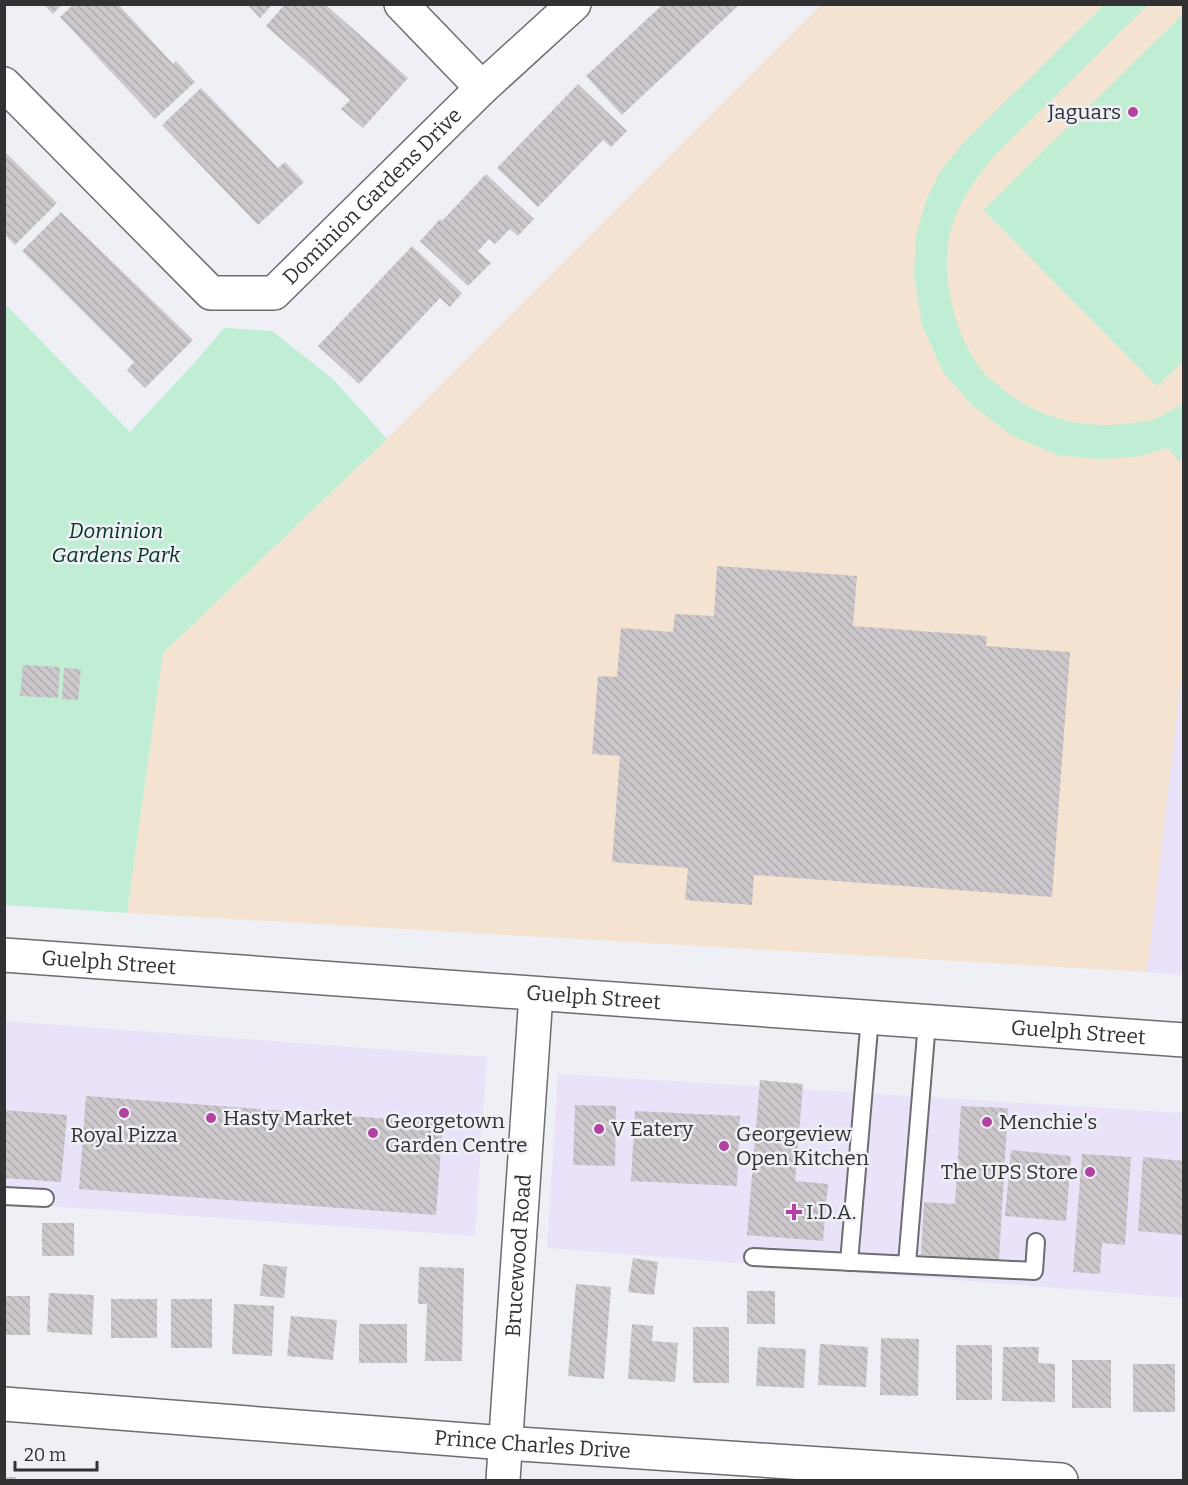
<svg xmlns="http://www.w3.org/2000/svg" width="1188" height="1485" font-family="Bitter,serif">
	<defs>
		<pattern id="building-back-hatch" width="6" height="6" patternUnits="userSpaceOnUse" patternTransform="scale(1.5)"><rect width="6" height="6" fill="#ccc7cb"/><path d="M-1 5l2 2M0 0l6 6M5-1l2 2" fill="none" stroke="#b0abaf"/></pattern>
	</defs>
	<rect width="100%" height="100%" fill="#eff0f5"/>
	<g fill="#e9e2f8">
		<path d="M1183,655v320l-36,-3z"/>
		<path d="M4,1021l483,36 -12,179 -470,-33z"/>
		<path d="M558,1074l625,39v185l-636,-50z"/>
	</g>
	<path fill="#f5e3d2" d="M821,5h362l1,650 -37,317 -1020,-59 36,-260 224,-214z"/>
	<g fill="#c0eed5">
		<path d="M1104,5h44l-156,153c-18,23 -35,46 -42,75 -5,22 -4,47 1,68 6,27 17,53 35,74 4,4 10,8 14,12 38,32 84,43 132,36 6,-1 13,-1 18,-3 12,-3 23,-11 33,-16v53l-4,4 -11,-13 -33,9 -36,2 -42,-4 -46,-20 -39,-30 -29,-33 -21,-47 -8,-50 2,-39 10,-35 13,-28 23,-29z"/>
		<path d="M1183,14v347l-26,25 -174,-176z"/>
		<path d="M5,304l125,128 65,-70 29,-34 48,3 60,47 55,61 -224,214 -36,260 -122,-8z"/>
	</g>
	<g fill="url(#building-back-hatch)">
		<path d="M43,4h19l-9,10z"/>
		<path d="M74,4h44l55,60 3,-3 19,21 -40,37 -95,-102z"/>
		<path d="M247,4h26l-13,14z"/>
		<path d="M285,4h40l83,74 -45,50 -22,-19 9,-9 -84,-74z"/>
		<path d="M662,5h77l-117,110 -36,-39z"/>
		<path d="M578,84l49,47 -16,16 -8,-7 -65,67 -41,-39z"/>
		<path d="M201,88l77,80 7,-6 19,20 -46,43 -96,-100z"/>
		<path d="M5,152l52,51 -42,42 -10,-10z"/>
		<path d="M486,174l48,45 -16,17 -8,-7 -15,15 -6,-5 -11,12 13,12 -23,23 -48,-45 20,-22 2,2z"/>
		<path d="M61,212l132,128 -48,48 -18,-18 7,-8 -112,-111z"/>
		<path d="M412,246l50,47 -12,14 -10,-9 -81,86 -41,-38z"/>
		<path d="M717,566l140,10 -4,50 134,10 -1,10 84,6 -18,245 -298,-22 -2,30 -67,-5 3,-32 -76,-6 8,-106 -28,-2 6,-78 19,1 4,-49 52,4 2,-18 39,2z"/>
		<path d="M23,665l37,2 -2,31 -38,-2z"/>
		<path d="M64,668l17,1 -3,31 -16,-1z"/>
		<path d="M760,1080l43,4 -8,97 33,3 -5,57 -76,-6z"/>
		<path d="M86,1096l357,27 -7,92 -357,-26z"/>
		<path d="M575,1105l41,1 -1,60 -42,-1z"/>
		<path d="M961,1106l47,2 -9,152 -78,-5 3,-53 31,2z"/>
		<path d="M4,1110l63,5 -6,67 -57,-4z"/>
		<path d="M635,1111l105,5 -3,70 -106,-5z"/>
		<path d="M1011,1150l60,6 -5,65 -61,-5z"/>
		<path d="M1082,1154l49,3 -6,88 -23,-2 -2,31 -27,-2z"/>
		<path d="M1143,1157l41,4v74l-46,-4z"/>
		<rect x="42" y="1223" width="32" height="33"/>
		<path d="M633,1258l25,4 -4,33 -26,-3z"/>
		<path d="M263,1264l24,3 -3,31 -24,-2z"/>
		<path d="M419,1267l45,1 -2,93h-37l2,-57h-9z"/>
		<path d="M576,1284l35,3 -7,92 -36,-3z"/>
		<rect x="747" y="1291" width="28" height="33"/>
		<path d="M49,1293l45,2 -2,40 -45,-3z"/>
		<rect x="4" y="1296" width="26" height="39"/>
		<rect x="111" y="1299" width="46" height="39"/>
		<rect x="171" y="1299" width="41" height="49"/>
		<path d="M234,1304l40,2 -2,50 -40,-2z"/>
		<path d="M291,1316l46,4 -4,40 -46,-4z"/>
		<rect x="359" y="1324" width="48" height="39"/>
		<path d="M632,1324l21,2 -1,15 26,2 -3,39 -47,-3z"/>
		<rect x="693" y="1327" width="36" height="56"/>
		<path d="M881,1338l38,1 -1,57 -38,-1z"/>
		<path d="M820,1344l48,3 -2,40 -48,-2z"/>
		<rect x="956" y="1345" width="36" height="55"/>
		<path d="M758,1347l48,2 -2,39 -48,-2z"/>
		<path d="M1003,1347h36l-1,16 17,1v38l-53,-1z"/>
		<rect x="1072" y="1360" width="39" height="48"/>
		<rect x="1133" y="1364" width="42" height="48"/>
		<rect x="4" y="1477" width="12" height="3"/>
	</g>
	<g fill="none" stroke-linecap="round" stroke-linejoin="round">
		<defs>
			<g id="lane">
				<path d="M4,1196l41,2"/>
				<path d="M753,1257l281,14 2,-29"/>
				<path d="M849,1262l21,-245"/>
				<path d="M907,1264l20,-242"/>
			</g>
			<g id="street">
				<path d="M401,4l81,84"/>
				<path id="s1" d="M4,84l207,209h63l208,-205 92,-84"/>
				<path id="s2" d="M4,1404l501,39 556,37"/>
				<path id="s3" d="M503,1480l33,-486"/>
			</g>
			<g id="primary">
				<path id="s4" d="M4,955l1180,85"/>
			</g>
		</defs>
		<use href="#lane" stroke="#6c6c71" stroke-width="20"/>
		<use href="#street" stroke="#6c6c71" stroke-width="36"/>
		<use href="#primary" stroke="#6c6c71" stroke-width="36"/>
		<use href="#lane" stroke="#fff" stroke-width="16"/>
		<use href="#street" stroke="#fff" stroke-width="33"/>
		<use href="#primary" stroke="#fff" stroke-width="33"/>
	</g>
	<g fill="#b1429f" stroke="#eff0f5" stroke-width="2">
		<circle cx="1133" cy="112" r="6"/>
		<circle cx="124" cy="1113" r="6"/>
		<circle cx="211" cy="1118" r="6"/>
		<circle cx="987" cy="1122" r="6"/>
		<circle cx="599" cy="1129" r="6"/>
		<circle cx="373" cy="1133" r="6"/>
		<circle cx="724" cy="1146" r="6"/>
		<circle cx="1090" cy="1172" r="6"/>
		<path d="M791 1203h6v6h6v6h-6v6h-6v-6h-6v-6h6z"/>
	</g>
	<g text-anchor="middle" stroke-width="5" stroke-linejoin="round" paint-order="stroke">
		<g font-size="21" fill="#323234" stroke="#eff0f5" text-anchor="start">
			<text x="1121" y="119" text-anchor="end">Jaguars</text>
			<text x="223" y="1125">Hasty Market</text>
			<text x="385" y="1128">Georgetown<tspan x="385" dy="24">Garden Centre</tspan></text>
			<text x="999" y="1129">Menchie's</text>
			<text x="611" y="1136">V Eatery</text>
			<text x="736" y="1141">Georgeview<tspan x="736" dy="24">Open Kitchen</tspan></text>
			<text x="124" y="1142" text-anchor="middle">Royal Pizza</text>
			<text x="1078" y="1179" text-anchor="end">The UPS Store</text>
			<text x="806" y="1219">I.D.A.</text>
		</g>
		<g font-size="21" fill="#323234" stroke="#eff0f5">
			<text dy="7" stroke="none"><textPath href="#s1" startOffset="495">Dominion Gardens Drive</textPath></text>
			<text dy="7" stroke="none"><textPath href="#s4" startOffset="105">Guelph Street</textPath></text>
			<text dy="7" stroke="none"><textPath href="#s4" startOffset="591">Guelph Street</textPath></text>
			<text dy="7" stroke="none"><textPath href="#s4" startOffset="1077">Guelph Street</textPath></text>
			<text dy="7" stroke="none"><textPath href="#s3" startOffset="225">Brucewood Road</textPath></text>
			<text dy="7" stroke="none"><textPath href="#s2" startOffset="530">Prince Charles Drive</textPath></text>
		</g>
		<g font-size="21" font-style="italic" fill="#003420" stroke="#eff0f5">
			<text x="116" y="538">Dominion<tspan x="116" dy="24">Gardens Park</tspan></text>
		</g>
	</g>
	<rect width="1188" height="1485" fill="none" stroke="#323234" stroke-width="12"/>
	<path d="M15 1461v9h82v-9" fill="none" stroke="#323234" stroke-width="3"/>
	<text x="24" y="1461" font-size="18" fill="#323234" stroke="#eff0f5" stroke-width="4.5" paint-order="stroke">20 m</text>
</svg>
